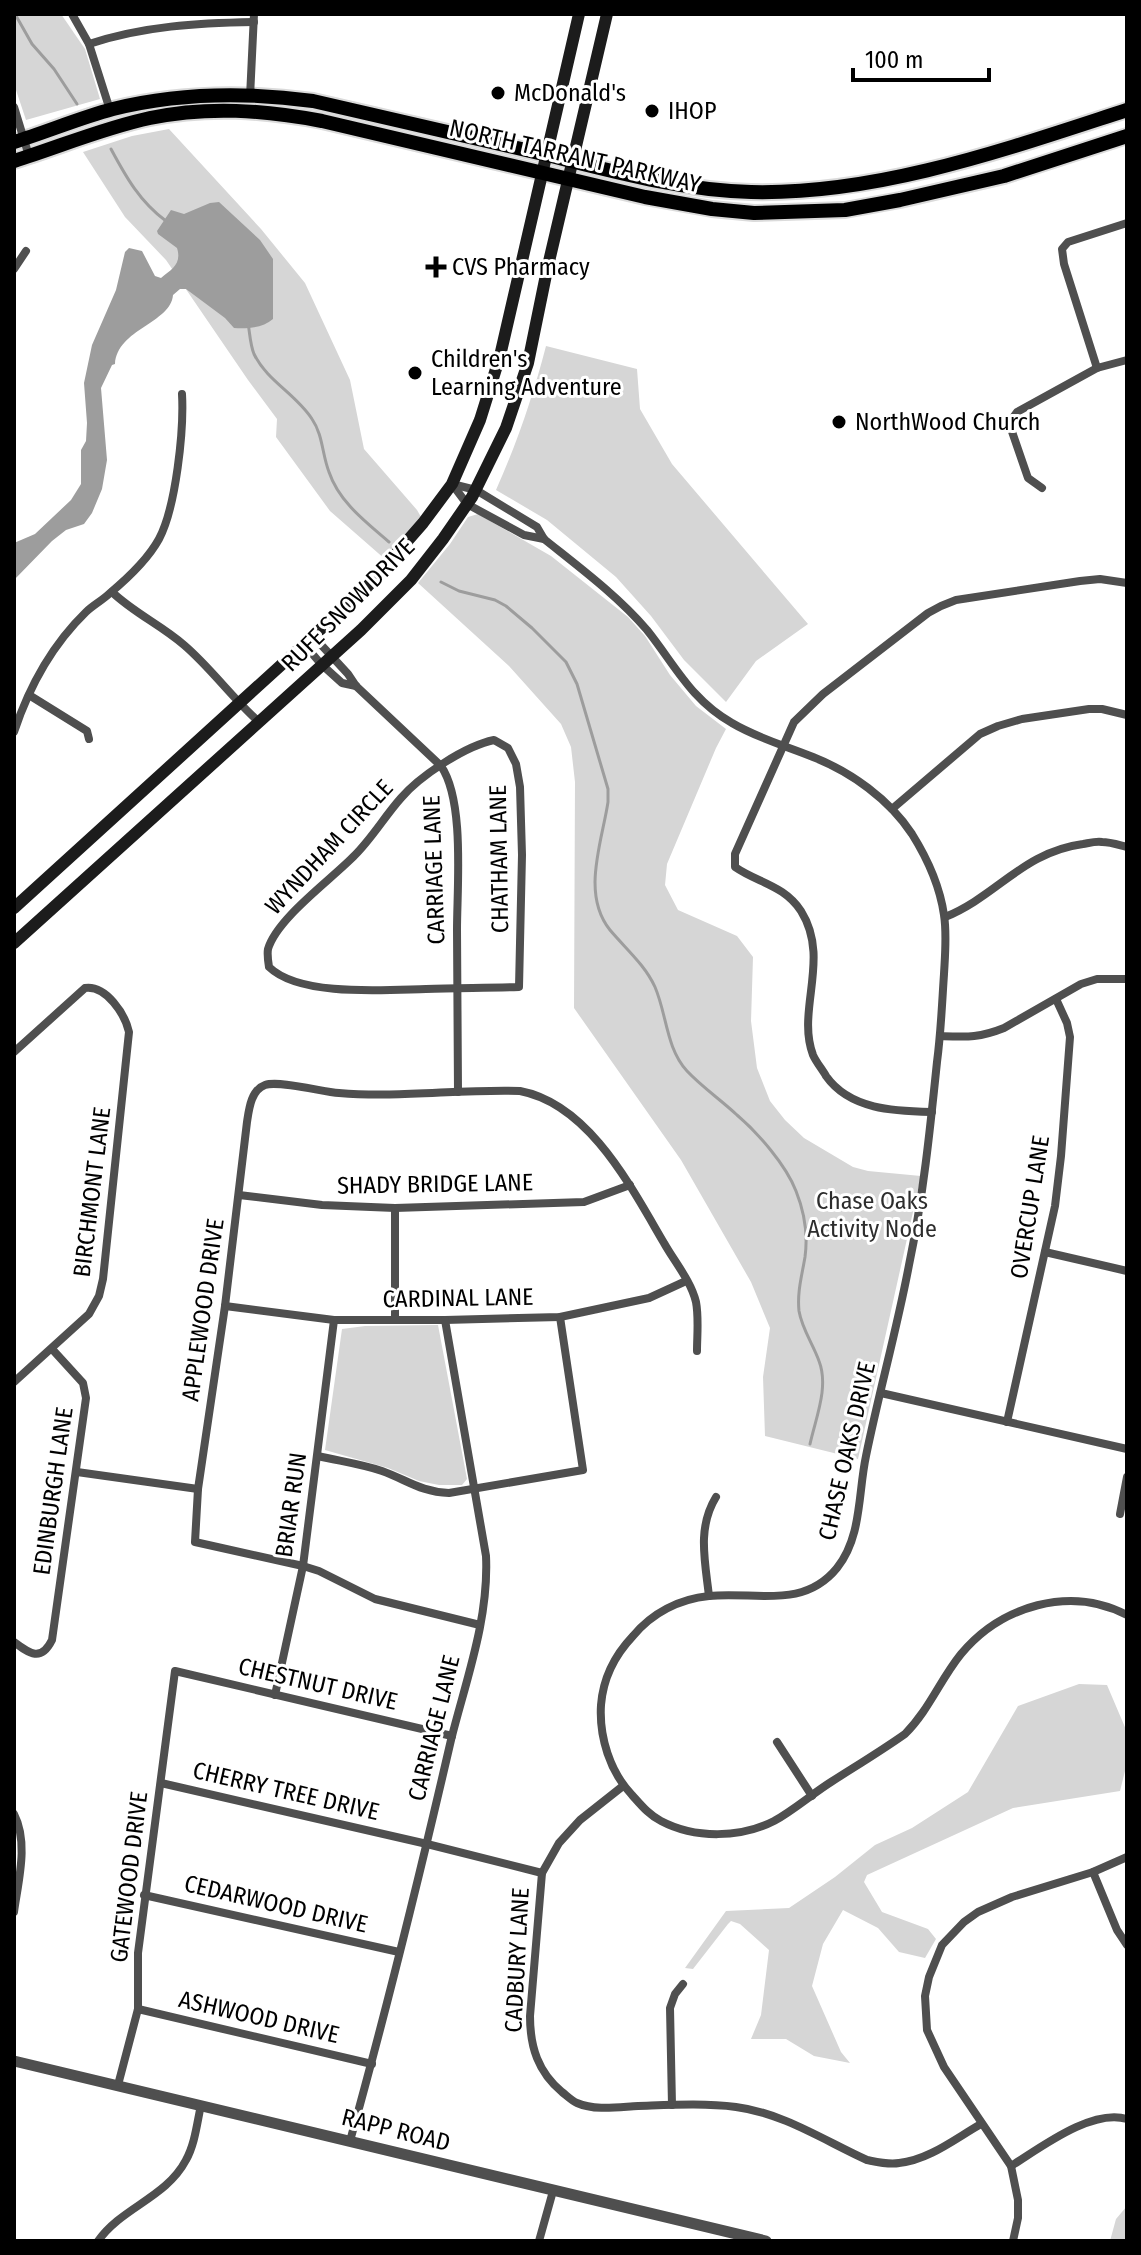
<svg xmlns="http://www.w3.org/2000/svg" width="1141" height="2255" font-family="'Fira Sans Condensed',sans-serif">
	<rect width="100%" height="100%" fill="#fff"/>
	<g fill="#d6d6d6">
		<path d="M14,14h47l24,35 15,50 -74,21 -12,-36z"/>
		<path d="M169,129l92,100 44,54 45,97 14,69 53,61 4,7 -35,43 -56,-49 -54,-74 1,-18 -29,-39 -82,-120 -41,-43 -42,-65 49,-16z"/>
		<path d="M546,346l91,23 3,40 32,55 136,160 -52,37 -30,41 -42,-42 -33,-44 -35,-39 -69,-57 -51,-30c21,-47 37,-94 50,-144z"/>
		<path d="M478,514l73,42 77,61 17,19 25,39 26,31 30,23 -10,19 -49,116 -2,21 13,25 59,26 16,21 -2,64 6,47 13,33 15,19 19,18 49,29 15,4 53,5 -63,283 -93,-23 -2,-59 7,-49 -19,-46 -70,-122 -107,-152 1,-226 -4,-35 -10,-23 -52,-58 -91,-83 32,-39 18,-27z"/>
		<path d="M438,1325l29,154 -5,6h-23l-20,-4 -31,-13 -63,-18 17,-121 23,-3z"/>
		<path d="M1079,1684l28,1 20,47v31l-7,28 -107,17 -146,67 -3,7 18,30 46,17 8,10 -11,19 -26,-6 -21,-24 -35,-18 -20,34 -11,42 29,66 9,11 -36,-7 -28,-17h-35l10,-24 8,-65 -29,-26 -9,-3 -3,3 -35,45 -8,-1 41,-57 63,-3 46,-31 40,-32 37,-17 56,-36 50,-86z"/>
		<path d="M1127,2206v35h-17l6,-22z"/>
	</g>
	<path fill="#9d9d9d" d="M219,202l41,38 13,19v60c-10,9 -26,10 -39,9l-9,-10 -39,-29h-6l-7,6c-2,28 -56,34 -58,69l-3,1 -11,23 6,72 -5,29 -10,24 -8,11 -18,6 -14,11 -38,39v-37l21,-9 36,-34 10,-16v-34l5,-9 1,-18 -3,-40 8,-38 24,-55 9,-38 4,-4 13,3 13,25 6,2c11,-9 21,-14 16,-30l-19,-14 -1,-3 14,-21 13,4 26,-11z"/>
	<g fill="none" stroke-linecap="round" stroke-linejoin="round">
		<g stroke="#9d9d9d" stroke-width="3">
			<path d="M15,14l17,30 22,25 23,35"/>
			<path d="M111,149c15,28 29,53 55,72"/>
			<path d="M248,323c2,11 2,21 6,31 13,27 42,40 58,65 11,16 10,35 17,53 10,30 37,50 60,70"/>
			<path d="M441,582l18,9 36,9 11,6 26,22 34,34 11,22 31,105v13c-6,40 -27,92 2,128 16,19 35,35 45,57 12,28 11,61 32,84 15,16 34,29 50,44 21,18 49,50 59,76 8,20 12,44 9,66 -3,18 -8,35 -6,54 3,18 14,33 20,50 10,26 -3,56 -9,83"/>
		</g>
		<defs>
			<g id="primary">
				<path d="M14,142c33,-10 65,-24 99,-33 65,-16 133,-17 200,-8 77,18 153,35 230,53 69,17 136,36 208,38 127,3 256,-43 376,-82"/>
				<path d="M14,161c45,-14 89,-33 136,-43 58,-12 114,-8 172,3l323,76 67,12 42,4 91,-3 55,-10 104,-24 123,-40"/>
			</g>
		</defs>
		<use href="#primary" stroke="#dbdbdb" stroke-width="18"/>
		<g stroke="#4f4f4f" stroke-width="8">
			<path d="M72,14l17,30 21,66"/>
			<path d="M89,44c54,-18 109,-21 165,-22"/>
			<path d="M250,97l4,-83"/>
			<path d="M14,107l15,49"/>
			<path d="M14,269l12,-18"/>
			<path d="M1097,368l-33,-104 -2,-15 6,-7 59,-19"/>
			<path d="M452,484l24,6 61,37 7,12c35,28 74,57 103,91 28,35 44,70 85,93 25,15 54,23 81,34 38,15 76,42 99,77 15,24 28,53 32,81 3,19 1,40 0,59 -2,29 -3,58 -7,88 -7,68 -14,136 -28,203 -12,64 -30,127 -43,191 -8,37 -4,81 -29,112 -34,42 -83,23 -128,28 -30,3 -57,17 -76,40 -18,19 -30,43 -32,69 -2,32 9,67 31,90 9,10 17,20 29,26 34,18 80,17 113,0 20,-11 38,-27 57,-39 25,-16 50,-31 74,-48 24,-24 35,-54 56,-80 40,-48 109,-69 166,-39"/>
			<path d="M452,484l15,20 57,31 20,4"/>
			<path d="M1042,488l-14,-10 -19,-55 8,-11 80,-44 30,-8"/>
			<path d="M112,592c22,21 49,33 72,53 27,23 48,53 75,77"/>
			<path d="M313,636l35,38 8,12 85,80c24,35 16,121 16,164 0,54 1,108 1,162"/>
			<path d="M304,644l17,20 21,19 14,3"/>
			<path d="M29,695l58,36 2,8"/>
			<path d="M14,732c15,-45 38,-87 72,-120 7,-7 17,-12 24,-19 18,-15 38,-34 49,-54 17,-32 25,-109 23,-145"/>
			<path d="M494,740l14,8 8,16 4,23 2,68 -3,132c-31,1 -62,1 -93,2 -41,1 -126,8 -157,-22 -1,-6 -2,-12 -1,-18 9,-31 64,-70 87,-94 17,-17 30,-39 46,-57 19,-22 64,-52 93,-58z"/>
			<path d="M892,809l88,-75 18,-8 24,-7 67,-10h13l25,6"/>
			<path d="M945,917c52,-21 78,-65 138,-73 6,-1 13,-3 19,-2 8,0 17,3 25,5"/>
			<path d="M940,1036c27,1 39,2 64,-8l77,-44 16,-5h30"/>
			<path d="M14,1052l71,-64c21,-3 40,26 44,44l-26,247 -4,17 -10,18 -75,68"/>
			<path d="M932,1112c-37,-1 -82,-2 -106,-36 -4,-7 -10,-14 -13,-21 -17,-45 18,-96 -12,-144 -17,-26 -43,-28 -66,-44v-13l59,-132 29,-28 105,-81 13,-7 15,-6 124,-19 20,-2 27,4"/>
			<path d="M239,1195l83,10 73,3 189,-6 46,-17"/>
			<path d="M395,1208v111"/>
			<path d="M1045,1252l82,19"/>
			<path d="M225,1306l109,14h111l115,-3 89,-19 37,-17"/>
			<path d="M881,1393l246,56"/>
			<path d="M1007,1422l48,-216 6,-50 9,-119 -3,-14 -11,-24"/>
			<path d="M318,1456c21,5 43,8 64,15 25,9 39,21 67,22l134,-23 -23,-153"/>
			<path d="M77,1472l121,17"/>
			<path d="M1120,1514l7,-37"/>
			<path d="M709,1596c-4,-35 -12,-68 7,-99"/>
			<path d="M480,1625l-105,-26 -56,-28 -16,-5 -108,-24 3,-53 27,-183 22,-184c2,-13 4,-32 18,-37 14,-5 58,7 74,8 60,5 121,-4 181,-2 69,13 111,96 144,152 10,18 27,38 32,59 3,16 1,34 1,49"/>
			<path d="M14,1642c16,12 27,20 38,-2l34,-242 -3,-15 -31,-34"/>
			<path d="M275,1695l28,-129 31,-246"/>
			<path d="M777,1742l35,54"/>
			<path d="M161,1783l266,61 115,29"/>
			<path d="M623,1786l-43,34 -21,23 -17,30 -12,143c0,31 8,56 32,76 4,3 10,9 15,11 18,8 42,4 61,3 32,-1 66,-3 98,1 47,6 89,34 131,53 10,2 22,5 32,3 30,-3 57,-25 82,-39"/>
			<path d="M14,1814c15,29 4,68 0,98"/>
			<path d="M1093,1872l24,58 10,15"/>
			<path d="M144,1895l255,57"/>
			<path d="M138,2009l234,55"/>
			<path d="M118,2085l20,-76v-56l37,-282 277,65"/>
			<path d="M672,2105l-2,-97 5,-14 8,-10"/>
			<path d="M350,2141c37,-133 70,-267 101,-401 15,-60 38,-121 35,-184l-41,-236"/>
			<path d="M1011,2166c29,-18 81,-58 116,-47"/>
			<path d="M98,2241c24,-34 68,-43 88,-81 9,-16 11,-37 15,-55"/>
			<path d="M539,2241l14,-50"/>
			<path d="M1013,2241l5,-23v-18l-7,-34 -67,-99 -17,-37 -2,-34 4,-19 13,-32 22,-23 14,-10 34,-15 81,-25 34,-15"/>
		</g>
		<path stroke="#4f4f4f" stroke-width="11" d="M14,2061l752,180"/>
		<g stroke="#1c1c1c" stroke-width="12">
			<path d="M14,908l353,-321 56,-64 29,-39 28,-64 20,-64 79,-342"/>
			<path d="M14,943l347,-313 50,-50 32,-41 29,-42 34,-69 22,-65 19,-93 60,-256"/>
		</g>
		<use href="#primary" stroke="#000" stroke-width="14"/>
	</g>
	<g fill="#000" stroke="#fff" stroke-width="3">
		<circle cx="498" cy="93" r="8"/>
		<circle cx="652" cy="111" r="8"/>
		<path d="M432 255h8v8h8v8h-8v8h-8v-8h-8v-8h8z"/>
		<circle cx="415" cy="373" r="8"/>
		<circle cx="839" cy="422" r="8"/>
	</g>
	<g text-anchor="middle" stroke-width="6" stroke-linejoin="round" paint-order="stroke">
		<g font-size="24" fill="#000" stroke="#fff" text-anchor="start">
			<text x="514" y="101">McDonald's</text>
			<text x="668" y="119">IHOP</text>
			<text x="452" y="275">CVS Pharmacy</text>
			<text x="431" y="367">Children's<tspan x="431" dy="28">Learning Adventure</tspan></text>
			<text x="855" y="430">NorthWood Church</text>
		</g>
		<g font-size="24" fill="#000" stroke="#fff">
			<text transform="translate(575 156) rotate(13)" y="8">NORTH TARRANT PARKWAY</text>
			<text transform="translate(348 605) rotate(-45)" y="8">RUFE SNOW DRIVE</text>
			<text transform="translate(329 847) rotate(-47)" y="8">WYNDHAM CIRCLE</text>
			<text transform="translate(499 859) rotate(-91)" y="8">CHATHAM LANE</text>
			<text transform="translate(434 870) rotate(-92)" y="8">CARRIAGE LANE</text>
			<text transform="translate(435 1184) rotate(-1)" y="8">SHADY BRIDGE LANE</text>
			<text transform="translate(92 1192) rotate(-83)" y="8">BIRCHMONT LANE</text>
			<text transform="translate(1030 1207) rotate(-81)" y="8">OVERCUP LANE</text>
			<text transform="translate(458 1298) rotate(-1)" y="8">CARDINAL LANE</text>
			<text transform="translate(203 1310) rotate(-82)" y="8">APPLEWOOD DRIVE</text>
			<text transform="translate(847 1451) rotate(-77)" y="8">CHASE OAKS DRIVE</text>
			<text transform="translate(53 1491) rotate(-82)" y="8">EDINBURGH LANE</text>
			<text transform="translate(291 1505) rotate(-82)" y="8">BRIAR RUN</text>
			<text transform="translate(318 1684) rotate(13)" y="8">CHESTNUT DRIVE</text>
			<text transform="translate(434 1728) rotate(-76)" y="8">CARRIAGE LANE</text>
			<text transform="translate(286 1791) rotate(13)" y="8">CHERRY TREE DRIVE</text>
			<text transform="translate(129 1877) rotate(-83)" y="8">GATEWOOD DRIVE</text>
			<text transform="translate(276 1904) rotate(13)" y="8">CEDARWOOD DRIVE</text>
			<text transform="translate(517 1960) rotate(-87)" y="8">CADBURY LANE</text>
			<text transform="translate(259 2017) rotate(13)" y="8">ASHWOOD DRIVE</text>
			<text transform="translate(396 2130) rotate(14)" y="8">RAPP ROAD</text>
		</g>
		<g font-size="24" fill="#2d2d2d" stroke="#fff">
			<text x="872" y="1209">Chase Oaks<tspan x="872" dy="28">Activity Node</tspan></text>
		</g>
	</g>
	<rect width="1141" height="2255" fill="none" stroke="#000000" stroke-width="32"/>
	<path d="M853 68v12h136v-12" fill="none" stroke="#000000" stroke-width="4"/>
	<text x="865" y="68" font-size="24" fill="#000000" stroke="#ffffff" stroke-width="6" paint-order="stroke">100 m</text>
</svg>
